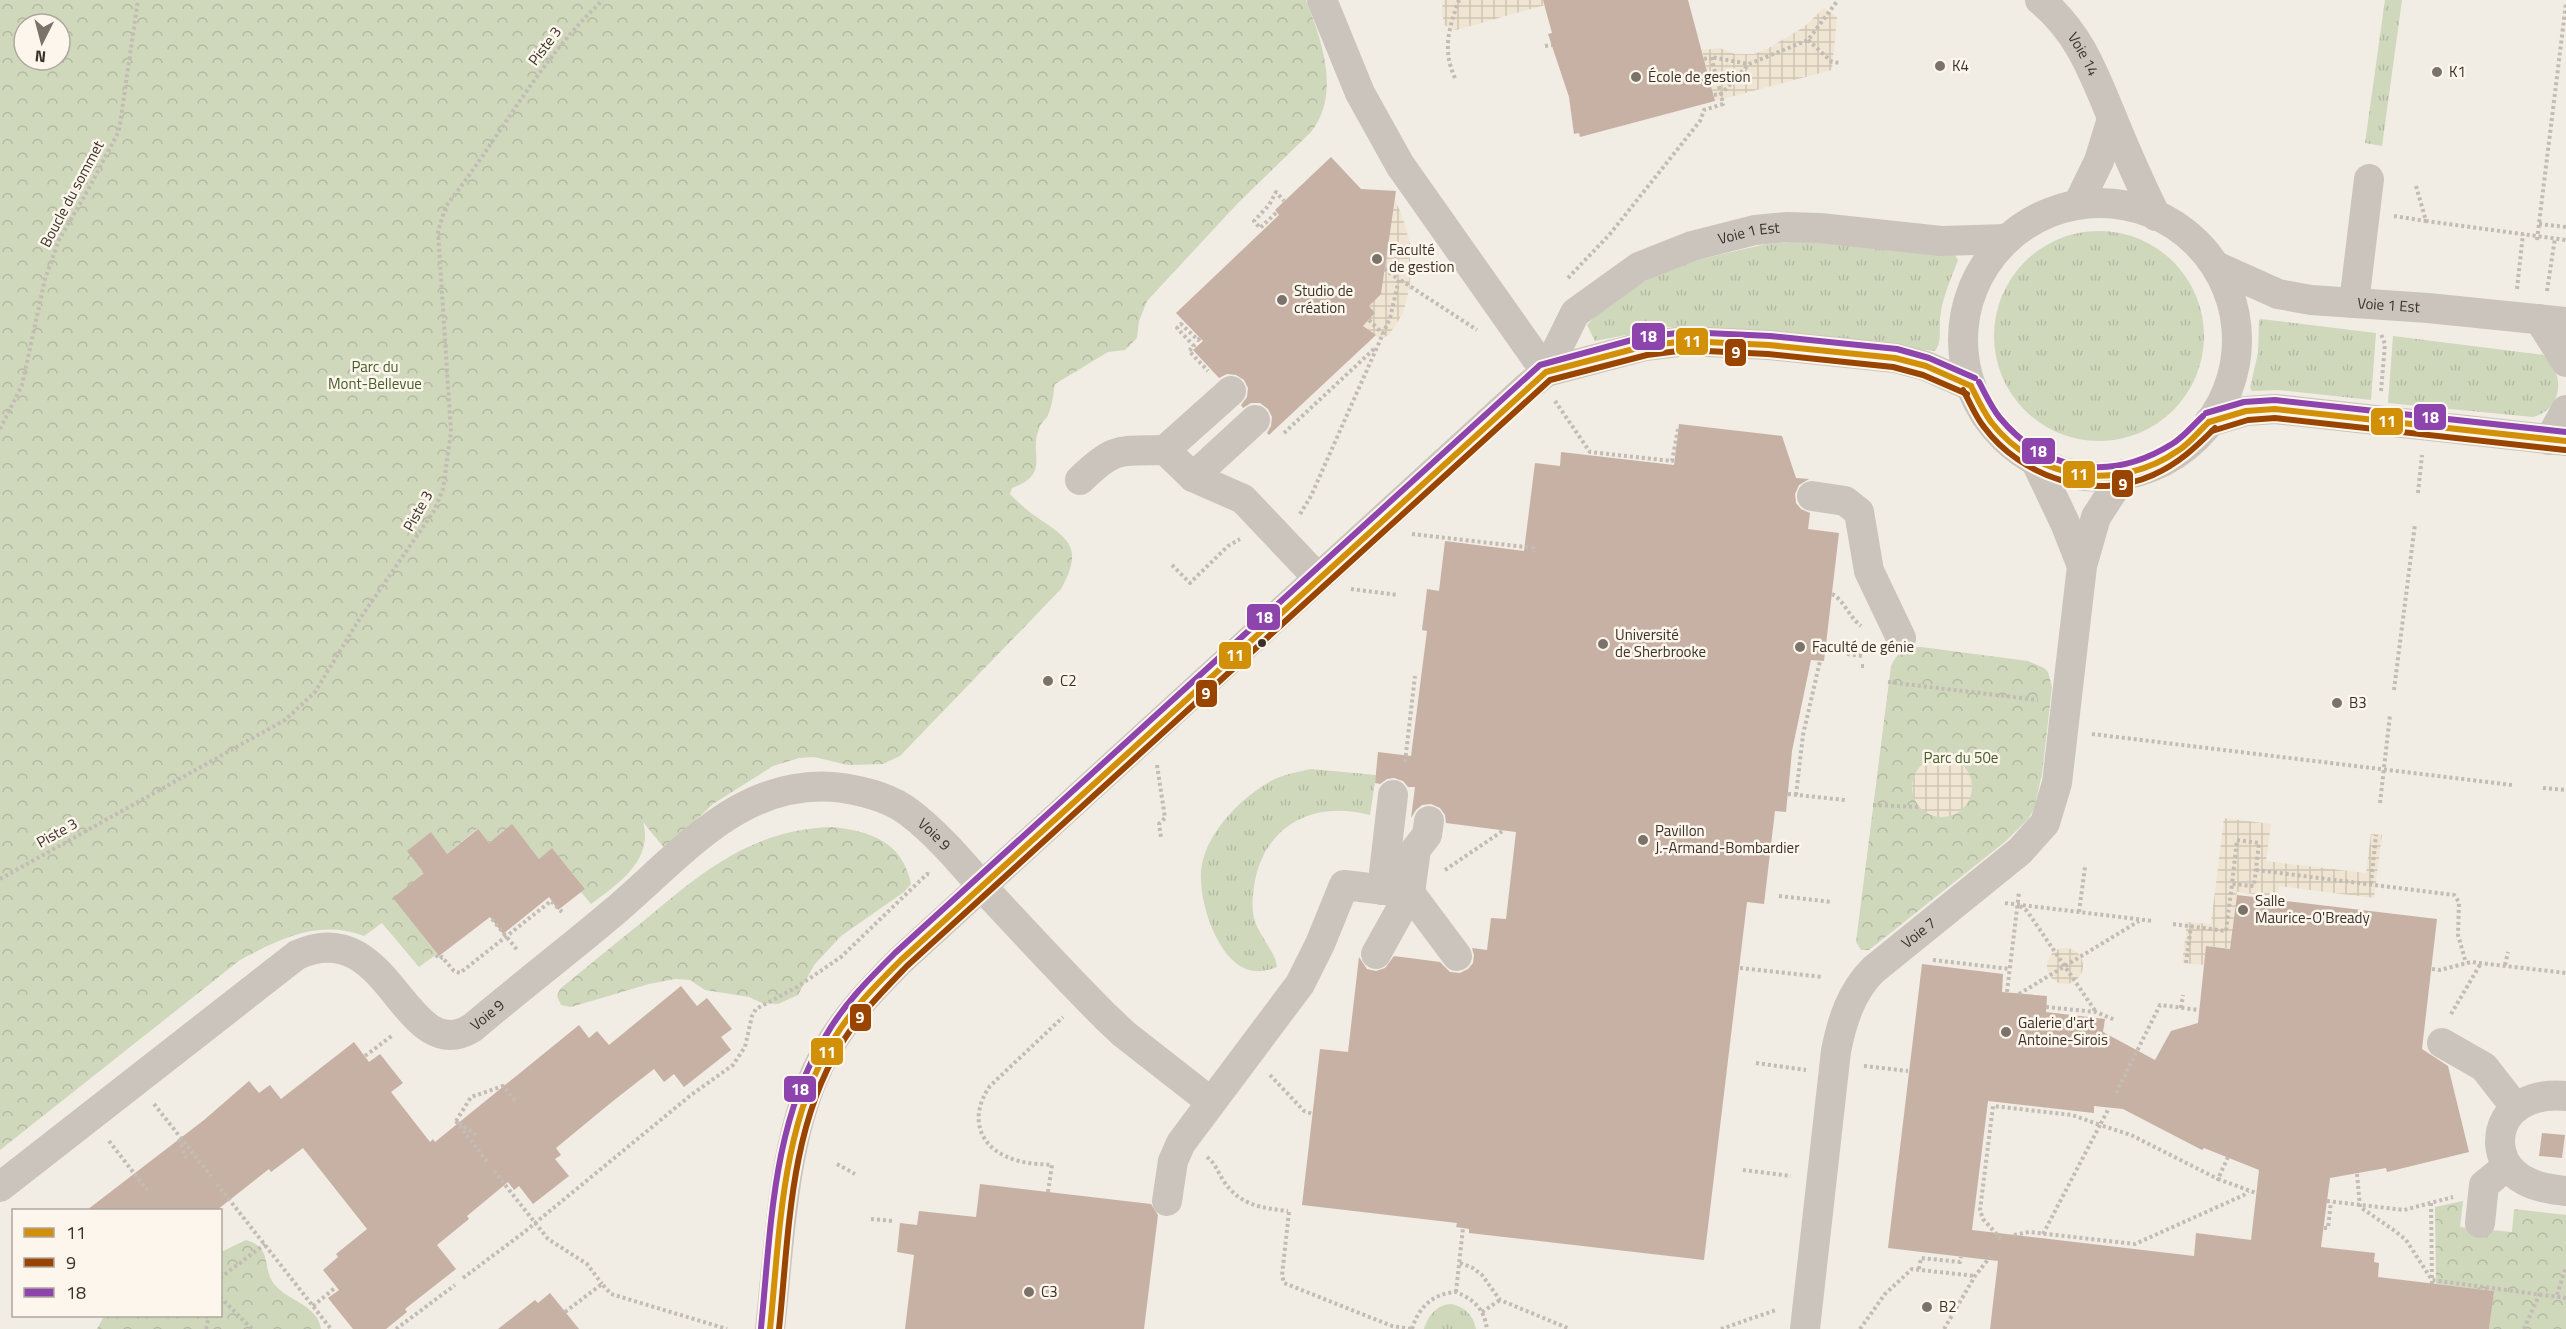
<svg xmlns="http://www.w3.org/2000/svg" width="2566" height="1329" font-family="'Titillium Web',sans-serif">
	<defs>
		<pattern id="grass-tufts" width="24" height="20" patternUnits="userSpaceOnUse" patternTransform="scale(1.5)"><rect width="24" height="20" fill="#d0d8bc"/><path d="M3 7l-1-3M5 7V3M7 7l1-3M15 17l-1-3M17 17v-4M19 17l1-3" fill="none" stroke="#b4baa2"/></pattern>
		<pattern id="forest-crowns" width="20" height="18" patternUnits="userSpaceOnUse" patternTransform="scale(1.5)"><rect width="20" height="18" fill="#d0d8bc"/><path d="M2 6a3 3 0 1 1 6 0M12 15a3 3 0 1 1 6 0" fill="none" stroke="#b4baa2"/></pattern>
		<pattern id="plaza-grid" width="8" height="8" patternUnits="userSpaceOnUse" patternTransform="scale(1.5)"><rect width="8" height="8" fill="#f0e5d2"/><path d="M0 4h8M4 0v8" fill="none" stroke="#cfc5b4"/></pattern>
	</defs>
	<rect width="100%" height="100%" fill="#f1ece4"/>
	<g fill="url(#grass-tufts)">
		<path d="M2385,0h17l-20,146 -17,-3z"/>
		<circle cx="2099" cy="336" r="105"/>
		<path d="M1800,241l155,14 3,5c-7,19 -16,38 -18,59 -1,11 2,23 -5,32l-210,-22 -57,-2 -73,14 -8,-16 13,-14 67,-44 99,-23z"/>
		<path d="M2261,319l115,14 -5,67 -93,-10 -26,1 -2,-3 8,-35 1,-33z"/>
		<path d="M2393,336l150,19c23,17 20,55 -10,62l-145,-14z"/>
		<path d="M1311,769l65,6 -6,40c-52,-14 -100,6 -114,61 -3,14 -5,28 -2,42 4,17 22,34 23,49 -10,4 -20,6 -31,2 -31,-12 -50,-75 -44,-105 7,-34 40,-67 69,-83 13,-7 27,-9 40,-12z"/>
		<path d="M1451,1304c14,3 22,11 25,25h-52c4,-13 12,-24 27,-25z"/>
	</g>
	<g fill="url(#forest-crowns)" fill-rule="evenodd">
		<path d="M0,0h1306c16,41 35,94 5,132l-73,71 -91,98 -8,20 -2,17 -12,12 -17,2 -53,32c-2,11 -3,24 -8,33 -3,4 -7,7 -8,12 -11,26 13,44 -27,59l-2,6c8,8 17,17 28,24 33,22 45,31 23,71l-161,167 -17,8 -35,1 -34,-8 -15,1 -26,8 -60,38 -48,45 -22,-27c11,38 -25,62 -52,82l-10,-12 4,-3 -33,-41 -13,11 -27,-34 -23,18 -12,-14 -83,69 43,56 -18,13 -37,-44 -18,13c-46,-17 -84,3 -124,24l-240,190zM24,24h36v36h-36z"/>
		<path d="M1921,647l107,14 16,7 4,4 4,15 -10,87 -8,35 -6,10 -22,22 -137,109h-8l-5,-8 35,-276c6,-14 15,-19 30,-19z"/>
		<path d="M831,827c39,4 71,14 80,57l-7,8 -63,44 -27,29 -16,30 -20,9 -16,-1 -13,-6 -44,-7 -15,-10 -15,-1 -26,5 -78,23 -10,-2 -4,-9 3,-7c29,-24 57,-47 86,-70 57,-48 106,-89 185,-92z"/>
		<path d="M2463,1201l-3,26 52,5 2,-23 52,6v114h-77l4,-38 -57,-7 -1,-77z"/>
		<path d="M246,1240c28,8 15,29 29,45 13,16 43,20 46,44h-224l7,-13h116l1,-64z"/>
	</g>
	<g fill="url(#plaza-grid)">
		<path d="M1443,0h100l2,5 -89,25 -12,-5 -2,-15z"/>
		<path d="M1824,8l13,9 -5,53 -117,31 -13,-51 18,-2 15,6h19l13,-5 37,-22z"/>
		<path d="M1395,200l8,18 7,26v42l-7,27 -14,22 -9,4 -18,-13 13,-13 -6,-7z"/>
		<circle cx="1942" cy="787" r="30"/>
		<path d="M2224,818l47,6 -5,37 100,12 5,-39 11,1 -8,63 -95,-12 -1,11 -41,-5 -4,38 22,21 -49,-5 -2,19 -22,-2 5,-41 24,2z"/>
		<circle cx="2065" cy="966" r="18"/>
	</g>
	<g fill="#c7b1a4" fill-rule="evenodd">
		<path d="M1543,0h145l27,101 -135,36 -1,-4 -5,1 -5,-37 -21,-63 4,-1z"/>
		<path d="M1331,157l30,32 35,2 -15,103 -12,12 6,7 -12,13 13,9 -107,100 -2,-2 4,-7 1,-9 -4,-8 -8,-6h-9l-8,5 -2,-3 6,-8 1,-9 -4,-8 -8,-5 -9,-1 -8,4 -26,-28 10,-9 -27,-28 103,-98 -4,-5z"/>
		<path d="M1679,424l103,12 14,42 13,1 -10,6 -4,9 1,9 5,6 9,4 -2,16 31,4 -15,128 -13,-1 -19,91 -6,61 -11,-1 -11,93 -17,-2 -43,358 -235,-27v-4l-13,-2 1,-4 -155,-18 18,-156 28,3 11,-95 8,12 9,2 9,-3 9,-12 46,6 10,10 10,1 8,-4 5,-6 1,-8 -2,-7 15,2 4,-32 15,1 10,-87 -70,-9 -1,-8 -5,-7 -9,-4 -9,1 -6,5 -5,8 4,-31h-7l-5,-6 -9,-3 -7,1 -7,5 -5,-1 3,-31 33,4 16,-125 -5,-1 5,-41 12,2 6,-50 79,10 11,-88 25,3 1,-14 113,13z"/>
		<path d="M512,824l27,35 13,-11 33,41 -27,21 -9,-13 -46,37 -13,-17 -51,39 -46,-58 31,-25 -17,-22 24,-19 16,22 31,-25 11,14z"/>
		<path d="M2237,895l200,24 -15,130 26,17 21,86 -82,20 -1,-4 -56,10 -9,69 54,6 -1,9 5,1 -1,14 116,14 -5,38h-499l8,-68 -110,-13 34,-284 81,10 -1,18 45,4 -1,16 59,7 -2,13 52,28 16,-29 27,-8 8,-77 24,3zM1988,1101l106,12v-7l29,3 79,41 2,-2 55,22 -8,70 -55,-7 -2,23 -222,-26z"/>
		<path d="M681,986l16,20 10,-8 25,31 -11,8 10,13 -47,37 -10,-13 -10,8 -10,-13 -41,32 -57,47 5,7 -6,4 14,17 -36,28 -14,-18 -5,4 -6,-8 -41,34 2,3 -32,26 19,24 -51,40 2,3 -21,17h-33l-25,-31 11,-8 -16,-20 15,-13 -2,-3 31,-25 -64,-81 -32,24 -2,-3 -52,41h-130l117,-90 45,-39 10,12 11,-8 11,14 73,-57 15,20 11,-8 23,29 -12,9 39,50 3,-3 2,3 144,-117 10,13 8,-7 12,14z"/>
		<path d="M2542,1133l23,2 -3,23 -23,-2z"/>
		<path d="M980,1184l171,20 7,11 -14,114h-239l9,-74 -17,-3 3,-29 17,2 2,-14 57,6z"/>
		<path d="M550,1293l29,36h-81l37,-29 3,3z"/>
	</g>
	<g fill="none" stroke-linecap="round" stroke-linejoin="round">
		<g stroke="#c3bcb5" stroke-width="4" stroke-dasharray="3 3" stroke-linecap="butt">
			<path d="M1808,40l24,22 9,1"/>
			<path d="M1545,46l7,-1"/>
			<path d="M1704,59l7,-2"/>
			<path d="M1455,78c-13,-28 -6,-51 4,-78"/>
			<path d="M1714,95l7,-1 -10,-37 38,7"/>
			<path d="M2416,186l10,35 140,19"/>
			<path d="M1276,213l-16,15 -6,-7 15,-16 7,-13 8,9"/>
			<path d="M2394,216l32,5"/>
			<path d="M2539,224l27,3"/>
			<path d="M2537,240l29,-237"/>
			<path d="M1384,269l14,10"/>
			<path d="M1568,278l42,-44 90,-113 4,-11 19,-6 -2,-10 28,-30 59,-24 30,-40"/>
			<path d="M2517,289l6,-55"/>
			<path d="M2547,291l8,-53"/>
			<path d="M1369,320l14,14"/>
			<path d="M1200,338l-2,2 -17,-16 -4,4 17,18 -5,5 19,20"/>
			<path d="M2381,391l4,-47 -4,-10"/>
			<path d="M1555,401l35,51 82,9 6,-32"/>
			<path d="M0,429l22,-44 23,-106 14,-39 30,-52 30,-57 19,-131"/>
			<path d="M1284,433l91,-85"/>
			<path d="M2418,493l4,-38"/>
			<path d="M1300,514l11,-18 79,-178 9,-39 78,51"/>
			<path d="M1412,534l122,14v4"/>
			<path d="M1172,565l18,18 38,-37 12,-7"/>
			<path d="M1351,589l47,6"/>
			<path d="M1832,594c12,6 17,23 29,32"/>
			<path d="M1847,654l15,2"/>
			<path d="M1861,666h5"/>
			<path d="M1888,682l150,18"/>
			<path d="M2394,690l21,-166"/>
			<path d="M2092,734l420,51"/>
			<path d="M1405,762l10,-86"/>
			<path d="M1157,765l8,53 -6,6 2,13"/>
			<path d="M2543,788l23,2"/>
			<path d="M1788,794l57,6"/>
			<path d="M1796,795l7,-60 17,-74"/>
			<path d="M2380,803l10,-88"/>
			<path d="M1873,805l47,2"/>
			<path d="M2237,840l22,3 -5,43 -22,-2z"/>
			<path d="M1445,870l59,-40"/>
			<path d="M2256,870l198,25 5,7 -1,33 8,28"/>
			<path d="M0,879l285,-159 30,-28 42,-69 77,-112 9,-22 8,-57 -13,-201 8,-25c54,-68 93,-147 157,-206"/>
			<path d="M2371,884l5,-49"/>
			<path d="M1779,896l53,6"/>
			<path d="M2005,903l148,18"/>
			<path d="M2020,906l7,5 69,101"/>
			<path d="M2079,912l6,-45"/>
			<path d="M492,919l26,32"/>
			<path d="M2173,924l53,7 6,-47"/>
			<path d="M436,955l4,4 2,-2 12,14 6,2 91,-72 11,11"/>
			<path d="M1933,960l77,9"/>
			<path d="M2186,963l5,-37"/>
			<path d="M2505,965l3,-13"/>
			<path d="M1740,968l83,9"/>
			<path d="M2432,969l8,1 31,-8 95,11"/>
			<path d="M2007,992l12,-100"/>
			<path d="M2019,994l120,-73"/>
			<path d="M2046,1007l50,5 19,8"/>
			<path d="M2181,1008l2,-13"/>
			<path d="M2451,1014l30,-51"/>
			<path d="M365,1056l28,-21"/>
			<path d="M1756,1063l50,7"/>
			<path d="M1864,1066l44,5"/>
			<path d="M1270,1075l34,36 9,3"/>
			<path d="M2116,1093l44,-88 39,5"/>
			<path d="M154,1104l57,72"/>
			<path d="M456,1121l15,-24 32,-11 13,16"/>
			<path d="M456,1121l32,42"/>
			<path d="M459,1123l17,12"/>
			<path d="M179,1139l7,19"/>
			<path d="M109,1141l38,49"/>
			<path d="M1207,1157c8,6 11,15 16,23 16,25 38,28 65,31"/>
			<path d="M2228,1157l-10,22 38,14"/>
			<path d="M837,1164l18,10"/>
			<path d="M1743,1170l48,6"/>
			<path d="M494,1171l54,68 39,25 15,20"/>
			<path d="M2357,1174l3,33 35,24 11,9 26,40 134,18"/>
			<path d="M217,1184l114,145"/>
			<path d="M1048,1192l4,-27c-11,-1 -23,-1 -33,-4 -39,-10 -52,-42 -29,-75l73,-69"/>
			<path d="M2327,1201l77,9 49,-13"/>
			<path d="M2431,1203l1,81"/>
			<path d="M1289,1212l-7,63 2,8 108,43 20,3"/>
			<path d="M871,1219l22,2"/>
			<path d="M2324,1228h4l3,-26"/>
			<path d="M2043,1234l57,-109 31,10 87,44"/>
			<path d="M2014,1235l15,-3 106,12 109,-49 4,-4"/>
			<path d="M2001,1239l-18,-20 -3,-9 13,-104 79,9 28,10 9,-17"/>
			<path d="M1460,1263l13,5 9,7 18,25 70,29"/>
			<path d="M1919,1269l2,-11 39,4 1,-5"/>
			<path d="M220,1278l45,-34"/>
			<path d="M463,1278l60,-45 168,-138 42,-30 12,-18 7,-31 4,-7 41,-22 44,-30 86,-83 4,1"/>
			<path d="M1456,1292l7,-64"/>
			<path d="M2557,1295l9,-28"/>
			<path d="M220,1297l32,32"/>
			<path d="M313,1306l23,-19"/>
			<path d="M565,1312l37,-28 9,10 116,35"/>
			<path d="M1482,1312l18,-12"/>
			<path d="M206,1329l3,-13"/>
			<path d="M396,1329l59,-44"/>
			<path d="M1412,1329c6,-21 21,-36 44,-37 19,8 28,17 31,37"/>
			<path d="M1721,1329l55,-19"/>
			<path d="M1860,1329l25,-35 27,-25 63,7"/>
			<path d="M1944,1329l31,-53 15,-19"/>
			<path d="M2524,1329l16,-36"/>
		</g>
		<g stroke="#cac4bd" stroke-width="30">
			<path d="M1322,0l38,93 40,72 146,207"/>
			<path id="s1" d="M2040,0c41,34 54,75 74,122 13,32 27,63 42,94"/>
			<circle cx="2100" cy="340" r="137"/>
			<path d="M2078,204l21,-43 13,-42"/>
			<path id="s2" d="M2218,267l60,27 33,6 117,8 138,14"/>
			<path d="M2354,303l15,-124"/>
			<path d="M2539,319l27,43"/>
			<path id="s3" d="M1546,372l29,-59 64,-46 53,-21 63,-16 32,-3 33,1 121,13 66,-2"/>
			<path d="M1231,391l-66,59 28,27 50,22 74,78"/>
			<path d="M2209,422l37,-11 29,-2 291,32"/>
			<path d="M2549,440l17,-30"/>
			<path d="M2036,462l29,61 17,43"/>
			<path d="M1193,477l62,-57"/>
			<path d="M1080,480c35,-34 39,-29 85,-30"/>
			<path d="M1812,496l33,5 14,11 10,59 32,67"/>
			<path d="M1382,890l11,-95"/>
			<path d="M1376,954l34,-61 6,-44 11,-14 2,-14"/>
			<path d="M2442,1043l42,24 32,41"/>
			<path d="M2566,1096c-32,-3 -67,10 -66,48 1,11 5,21 14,29 14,13 34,16 52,18"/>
			<path id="s4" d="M0,1187l297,-232c94,-43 106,114 175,73 47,-40 97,-78 144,-118 68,-58 128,-135 227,-122 24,4 48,10 67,25 30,23 54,53 79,81 38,41 76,82 116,122l19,18 87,68"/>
			<path d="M1167,1201l6,-40 8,-18 119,-159 20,-40 24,-59 66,8 47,63"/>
			<path d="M2480,1223l4,-38 23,-19"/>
			<path d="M770,1329c10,-87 12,-199 56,-277 19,-35 47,-64 75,-92l625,-572 20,-16 99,-26 41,-5 83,4 126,13 31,8 45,20"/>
			<path id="s5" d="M1805,1329l31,-278c6,-30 15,-59 37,-81l147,-119 25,-28 12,-40 25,-217 14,-49 28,-43"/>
		</g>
		<defs>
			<g id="bus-1">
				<path d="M1971,386c6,12 12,25 20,36 46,59 127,71 188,28 11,-7 20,-19 30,-28"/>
				<path d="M2209,422l37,-11 29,-2 291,32"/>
				<path d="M770,1329c10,-96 11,-204 63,-289 18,-30 43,-55 68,-80l645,-588 99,-26 41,-5 83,4 126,13 31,8 45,20"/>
			</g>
			<g id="bus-2">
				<path d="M1963,390c7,12 12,26 21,37 37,50 110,75 169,48 25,-11 43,-28 62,-47"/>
				<path d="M2212,431l36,-11 27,-2 290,32"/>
				<path d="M779,1329c10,-94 10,-199 61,-283 18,-30 43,-55 67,-80l643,-586 97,-25 39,-5 82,4 125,13 30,8 44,19"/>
			</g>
			<g id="bus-3">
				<path d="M1979,382c6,11 12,25 21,36 46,55 111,64 172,26 12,-7 21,-19 31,-28"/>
				<path d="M2206,413l38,-11 31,-2 291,32"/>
				<path d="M761,1328c10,-98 11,-205 64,-291 18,-32 44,-58 70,-84l645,-588 103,-28 43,-5 84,4 127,13 32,9 46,20"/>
			</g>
		</defs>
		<use href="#bus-1" stroke="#fcf6ec" stroke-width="10"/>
		<use href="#bus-2" stroke="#fcf6ec" stroke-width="10"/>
		<use href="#bus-3" stroke="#fcf6ec" stroke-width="10"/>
		<use href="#bus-1" stroke="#d28f08" stroke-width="6"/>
		<use href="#bus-2" stroke="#994500" stroke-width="6"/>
		<use href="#bus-3" stroke="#8e44ad" stroke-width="6"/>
	</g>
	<g fill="#7b726a" stroke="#fcf6ec" stroke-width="2">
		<circle cx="1940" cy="66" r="6"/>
		<circle cx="2437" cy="72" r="6"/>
		<circle cx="1636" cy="77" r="6"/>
		<circle cx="1377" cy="259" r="6"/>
		<circle cx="1282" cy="300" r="6"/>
		<circle cx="1603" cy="644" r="6"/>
		<circle cx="1800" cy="647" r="6"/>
		<circle cx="1048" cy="681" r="6"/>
		<circle cx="2337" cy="703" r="6"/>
		<circle cx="1643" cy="840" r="6"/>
		<circle cx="2243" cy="910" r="6"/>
		<circle cx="2006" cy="1032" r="6"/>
		<circle cx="1029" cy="1292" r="6"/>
		<circle cx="1927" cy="1307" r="6"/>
	</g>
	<circle fill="#3c3129" stroke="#fcf6ec" stroke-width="2" cx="1262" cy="643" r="5"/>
	<g text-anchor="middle" stroke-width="5" stroke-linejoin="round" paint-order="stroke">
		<g font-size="15" fill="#3c3129" stroke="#fcf6ec">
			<text transform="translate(545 46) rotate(-53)" y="5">Piste 3</text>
			<text dy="5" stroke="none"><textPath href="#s1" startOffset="70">Voie 14</textPath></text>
			<text transform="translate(72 194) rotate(-62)" y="5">Boucle du sommet</text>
			<text dy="5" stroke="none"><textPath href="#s3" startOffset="260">Voie 1 Est</textPath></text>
			<text dy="5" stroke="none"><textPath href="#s2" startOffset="177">Voie 1 Est</textPath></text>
			<text transform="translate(418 511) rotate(-61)" y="5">Piste 3</text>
			<text transform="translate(57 833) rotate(-29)" y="5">Piste 3</text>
			<text dy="5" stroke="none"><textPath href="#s4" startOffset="1146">Voie 9</textPath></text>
			<text dy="5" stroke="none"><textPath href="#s5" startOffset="429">Voie 7</textPath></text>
			<text dy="5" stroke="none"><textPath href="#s4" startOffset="608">Voie 9</textPath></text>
		</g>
		<g font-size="15" fill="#3c3129" stroke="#fcf6ec" text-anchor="start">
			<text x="1952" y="71">K4</text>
			<text x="2449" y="77">K1</text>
			<text x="1648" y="82">École de gestion</text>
			<text x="1389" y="255">Faculté<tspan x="1389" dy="17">de gestion</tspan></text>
			<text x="1294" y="296">Studio de<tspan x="1294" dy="17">création</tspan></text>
			<text x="1615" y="640">Université<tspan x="1615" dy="17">de Sherbrooke</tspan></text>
			<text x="1812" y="652">Faculté de génie</text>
			<text x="1060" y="686">C2</text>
			<text x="2349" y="708">B3</text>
			<text x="1655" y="836">Pavillon<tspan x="1655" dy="17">J.-Armand-Bombardier</tspan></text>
			<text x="2255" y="906">Salle<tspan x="2255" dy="17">Maurice-O'Bready</tspan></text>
			<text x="2018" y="1028">Galerie d'art<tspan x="2018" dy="17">Antoine-Sirois</tspan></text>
			<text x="1041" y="1297">C3</text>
			<text x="1939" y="1312">B2</text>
		</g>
		<g font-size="15" fill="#465e2a" stroke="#fcf6ec">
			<text x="375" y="372">Parc du<tspan x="375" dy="17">Mont-Bellevue</tspan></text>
			<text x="1961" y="763">Parc du 50e</text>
		</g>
	</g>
	<g stroke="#fcf6ec" stroke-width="2">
		<rect x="1631" y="322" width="35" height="29" rx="6" fill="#8e44ad"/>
		<rect x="1675" y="327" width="34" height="29" rx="6" fill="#d28f08"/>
		<rect x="1724" y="338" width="23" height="29" rx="6" fill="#994500"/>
		<rect x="2413" y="403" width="34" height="28" rx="6" fill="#8e44ad"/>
		<rect x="2370" y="407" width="34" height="29" rx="6" fill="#d28f08"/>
		<rect x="2021" y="437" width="35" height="28" rx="6" fill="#8e44ad"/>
		<rect x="2062" y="460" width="34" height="29" rx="6" fill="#d28f08"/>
		<rect x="2111" y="469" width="23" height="29" rx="6" fill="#994500"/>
		<rect x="1246" y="603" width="35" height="28" rx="6" fill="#8e44ad"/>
		<rect x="1218" y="641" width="34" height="29" rx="6" fill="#d28f08"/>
		<rect x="1195" y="679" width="23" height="29" rx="6" fill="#994500"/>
		<rect x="849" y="1003" width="23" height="29" rx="6" fill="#994500"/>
		<rect x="810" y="1037" width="34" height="29" rx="6" fill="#d28f08"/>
		<rect x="783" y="1075" width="34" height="28" rx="6" fill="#8e44ad"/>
	</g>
	<g font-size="16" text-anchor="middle" font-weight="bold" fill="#fff">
		<text x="1648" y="342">18</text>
		<text x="1692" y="347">11</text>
		<text x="1736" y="358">9</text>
		<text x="2430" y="423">18</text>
		<text x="2387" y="427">11</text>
		<text x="2038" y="457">18</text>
		<text x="2079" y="480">11</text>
		<text x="2123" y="490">9</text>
		<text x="1264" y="623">18</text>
		<text x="1235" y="661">11</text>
		<text x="1206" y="699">9</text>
		<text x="860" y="1023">9</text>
		<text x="827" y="1058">11</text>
		<text x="800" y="1095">18</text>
	</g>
	<rect x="12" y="1209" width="210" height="108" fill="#fcf6ec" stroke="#afa79e" stroke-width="1.5"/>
	<rect x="24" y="1228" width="30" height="9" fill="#d28f08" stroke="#afa79e" stroke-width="1.5"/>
	<text x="66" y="1239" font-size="18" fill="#3c3129">11</text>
	<rect x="24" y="1258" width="30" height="9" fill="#994500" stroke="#afa79e" stroke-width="1.5"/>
	<text x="66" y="1269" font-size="18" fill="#3c3129">9</text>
	<rect x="24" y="1288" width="30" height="9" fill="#8e44ad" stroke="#afa79e" stroke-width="1.5"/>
	<text x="66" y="1299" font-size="18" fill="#3c3129">18</text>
	<g transform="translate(42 42) rotate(186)"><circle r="28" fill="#fcf6ec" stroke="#afa79e" stroke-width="1.5"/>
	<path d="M0-4.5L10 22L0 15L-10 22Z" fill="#7b726a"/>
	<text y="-9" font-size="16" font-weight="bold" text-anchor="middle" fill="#3c3129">N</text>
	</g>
</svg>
